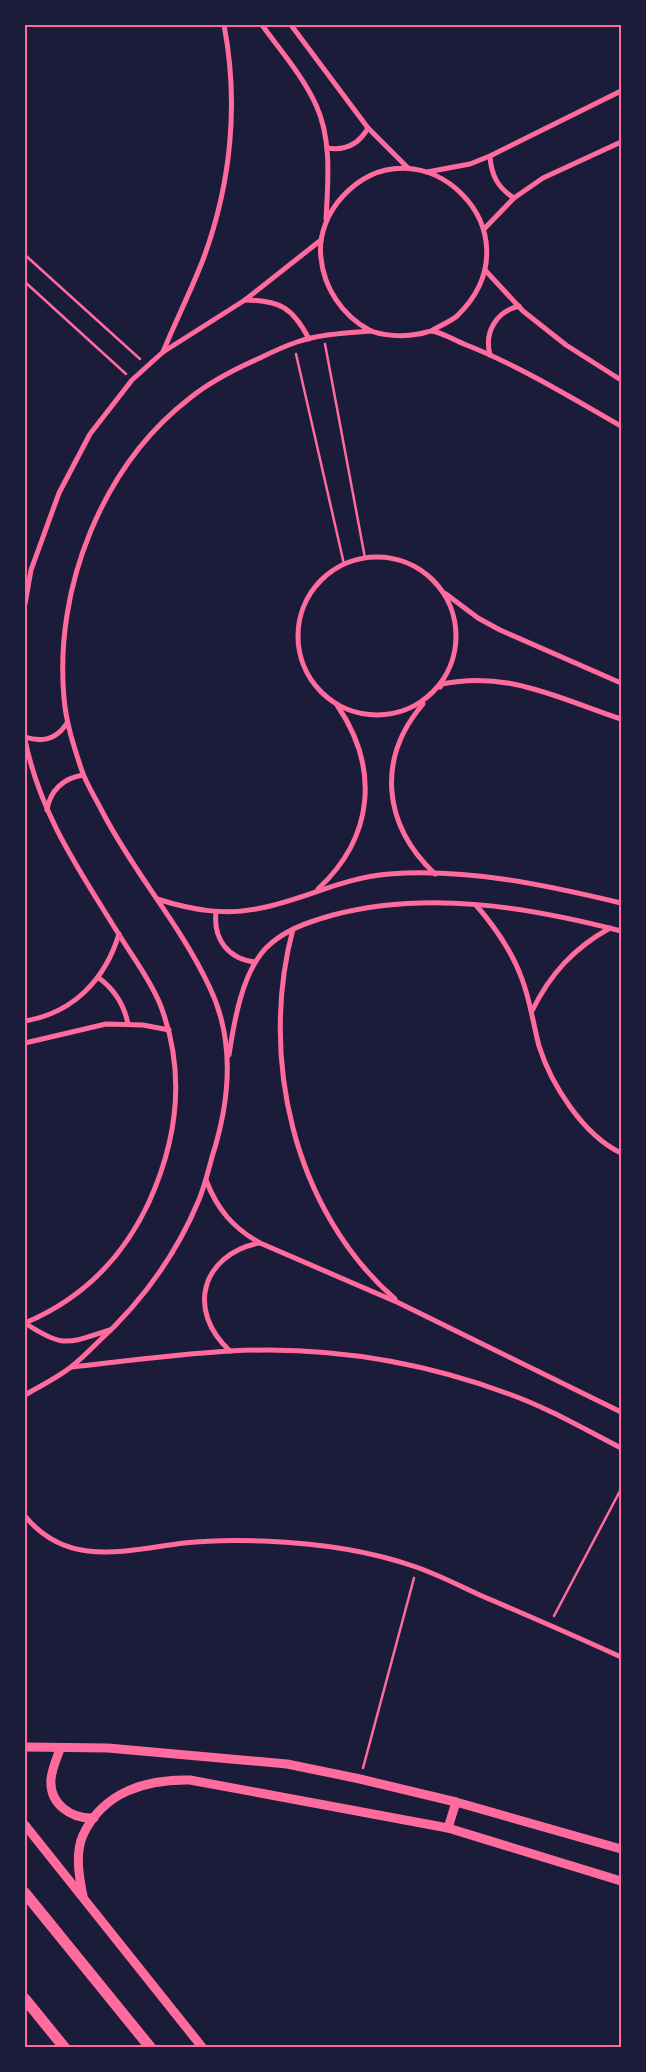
<svg xmlns="http://www.w3.org/2000/svg" width="646" height="2072" font-family="Overpass,sans-serif">
	<rect width="100%" height="100%" fill="#1b1b3a"/>
	<g fill="none" stroke-linecap="round" stroke-linejoin="round">
		<g stroke="#ff6b9d" stroke-width="2.5">
			<path d="M25,255l115,104"/>
			<path d="M25,282l101,92"/>
			<path d="M325,344l40,214"/>
			<path d="M296,354l48,210"/>
			<path d="M554,1616l67,-127"/>
			<path d="M363,1768l51,-190"/>
		</g>
		<g stroke="#ff6b9d" stroke-width="5">
			<path d="M262,25c18,25 41,51 54,80 16,34 12,77 10,114"/>
			<path d="M291,25l77,103 40,40"/>
			<path d="M327,148c18,3 32,-4 41,-20"/>
			<path d="M490,156c1,19 8,32 24,42"/>
			<path d="M427,172l43,-8 20,-8 131,-65"/>
			<path d="M484,229l30,-31 29,-20 78,-36"/>
			<path d="M485,270l38,41 43,34 55,35"/>
			<path d="M245,300c35,0 48,8 64,39"/>
			<path d="M431,331c8,-5 19,-9 26,-15 87,-84 -37,-202 -114,-120 -15,16 -25,39 -22,62 3,30 21,57 48,72 13,6 35,7 49,4 4,0 10,-3 14,-3 11,2 22,9 32,13 54,21 106,53 157,82"/>
			<path d="M163,352c13,-32 29,-63 41,-95 27,-74 35,-154 20,-232"/>
			<path d="M490,355c-6,-23 6,-43 29,-49"/>
			<circle cx="377" cy="636" r="79"/>
			<path d="M446,594l32,24 22,12 121,53"/>
			<path d="M25,604l6,-34 28,-77 31,-59 42,-54 31,-28 82,-52 76,-60"/>
			<path d="M440,687l2,-3c66,-14 118,15 179,35"/>
			<path d="M423,704c-47,55 -40,121 12,170"/>
			<path d="M25,737c18,6 32,2 42,-14"/>
			<path d="M25,740c16,76 53,128 93,193 14,23 32,46 42,71 26,67 18,134 -11,198 -26,56 -67,97 -124,121"/>
			<path d="M47,810c3,-20 17,-32 36,-35"/>
			<path d="M318,889c56,-52 62,-121 19,-184"/>
			<path d="M157,899c35,11 68,17 104,9 45,-9 80,-30 128,-34 78,-6 157,11 232,29"/>
			<path d="M476,905c19,22 36,46 46,74 8,21 11,44 17,67 12,38 44,89 82,107"/>
			<path d="M216,912c-3,27 12,47 39,50"/>
			<path d="M293,929c-34,127 0,281 102,370"/>
			<path d="M99,978c16,12 25,26 29,46"/>
			<path d="M532,1011c18,-37 42,-63 78,-83"/>
			<path d="M25,1021c48,-8 80,-41 94,-87"/>
			<path d="M25,1043l81,-19 37,1 26,5"/>
			<path d="M229,1055c5,-33 13,-82 37,-107 18,-18 42,-26 67,-33 94,-25 195,-8 288,16"/>
			<path d="M206,1180c11,29 27,48 54,63l139,60 222,109"/>
			<path d="M25,1323c39,26 43,20 85,7"/>
			<path d="M230,1351c-44,-40 -29,-96 29,-108"/>
			<path d="M72,1367c53,-6 106,-13 158,-16 95,-5 190,10 279,43 39,14 75,35 112,54"/>
			<path d="M25,1395c15,-9 32,-17 46,-28 9,-7 17,-15 25,-23 44,-40 79,-87 102,-142 6,-14 10,-30 14,-45 18,-56 24,-116 -3,-171 -29,-62 -75,-113 -106,-173 -7,-14 -16,-28 -21,-42 -8,-24 -16,-48 -18,-73 -10,-110 38,-232 126,-300 21,-17 45,-29 70,-40 12,-6 25,-12 37,-16 24,-8 49,-9 74,-11"/>
			<path d="M25,1516c43,53 102,34 159,27 26,-3 53,-3 80,-2 50,2 104,9 152,26 23,8 44,19 66,29 47,20 93,40 139,61"/>
		</g>
		<g stroke="#ff6b9d" stroke-width="9">
			<path d="M25,1747l83,1 179,16 73,15 96,23 165,47"/>
			<path d="M60,1749c-3,9 -8,19 -9,30 -2,25 20,40 43,39"/>
			<path d="M25,1825l177,222"/>
			<path d="M448,1828l8,-26"/>
			<path d="M83,1896c-4,-19 -8,-43 0,-61 20,-43 63,-56 107,-55l258,48 173,53"/>
		</g>
		<g stroke="#ff6b9d" stroke-width="11">
			<path d="M25,1893l125,154"/>
			<path d="M25,1999l39,48"/>
		</g>
	</g>
	<rect width="646" height="2072" fill="none" stroke="#1b1b3a" stroke-width="52"/>
	<rect x="26" y="26" width="594" height="2020" fill="none" stroke="#ff6b9d" stroke-width="2"/>
</svg>
